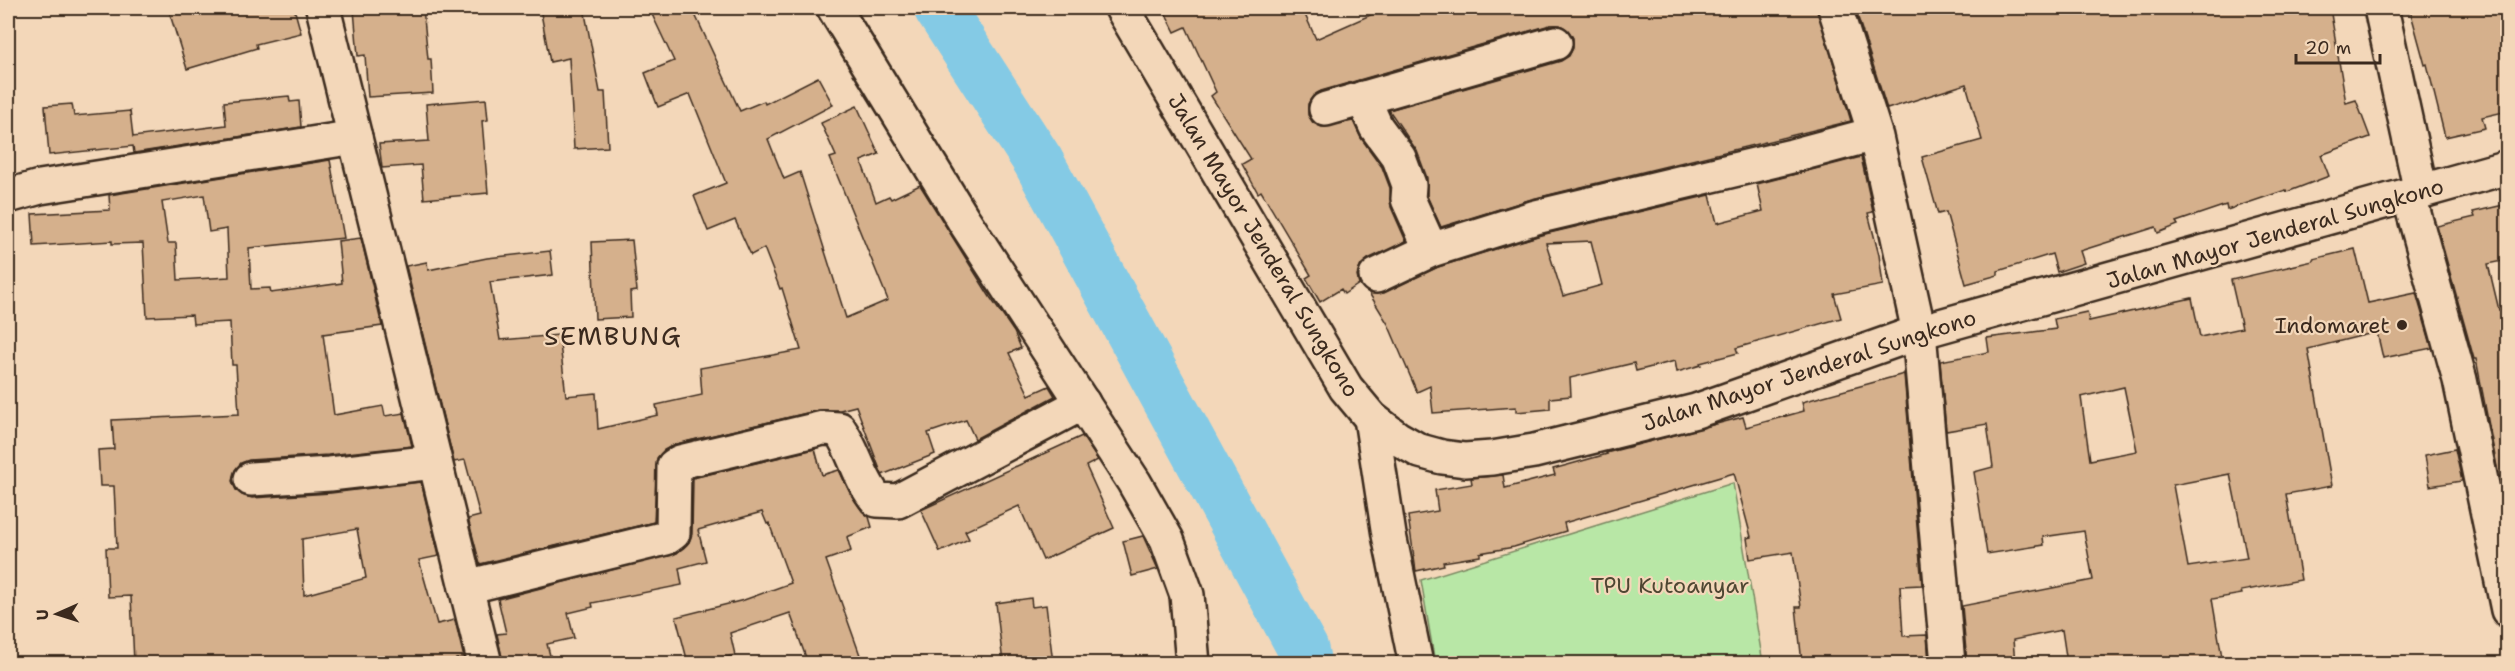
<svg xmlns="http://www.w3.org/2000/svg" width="2515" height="671" font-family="'Shantell Sans',sans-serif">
	<rect width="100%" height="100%" fill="#f3d7b9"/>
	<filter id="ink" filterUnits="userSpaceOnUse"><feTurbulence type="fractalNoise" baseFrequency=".0167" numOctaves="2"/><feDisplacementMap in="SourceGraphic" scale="12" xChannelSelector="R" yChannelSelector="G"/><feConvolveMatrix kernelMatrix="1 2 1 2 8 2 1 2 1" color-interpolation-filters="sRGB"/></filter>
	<g filter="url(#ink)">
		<path fill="#b8e7a6" stroke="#7a8862" stroke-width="1.5" d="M1733,483l30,180h-328l-14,-83z"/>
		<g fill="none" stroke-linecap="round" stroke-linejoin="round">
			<path stroke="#84cae5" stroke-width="51" d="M939,8l99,153 265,488 3,15"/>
		</g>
		<g fill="#d5b08c" stroke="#3b2a1e" stroke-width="1.5" fill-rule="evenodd">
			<path d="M168,8h126l7,25 -45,11 1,4 -70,21z"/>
			<path d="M382,8h41l5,51h3l2,34 -65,4 -3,-42 -7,1 -4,-46z"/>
			<path d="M540,8h44l16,84h5l3,55 -34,2 -5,-91 -19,4z"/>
			<path d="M649,8h43l48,103 24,-10 1,3 53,-27 15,28 -65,34 16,40 16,-7 46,146 42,-18 -58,-142 6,-2 -15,-33 36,-17 22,48 -18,7 15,41 13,-6 2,3 29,-14 70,112 24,35 7,16 -12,5 20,42 20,-9 6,10 -80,43 -9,-19 -38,13 7,21 -53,21 -26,-69 -16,4h-21l-143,34 -12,6 -7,8 -3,64 -174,42 -12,-45 12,-3 -15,-56 -11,2 -48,-196 21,-4 1,8 59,-12 63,-7 3,24 -63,7 10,58 59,-5 7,61 30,-3 2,36 60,-14 -2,-10 46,-10 -2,-27 101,-18 -19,-62 -2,1 -16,-41 -13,7 -16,-35 -27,11 -14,-35 32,-13 -36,-89 -32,13 -13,-34 29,-12z"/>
			<path d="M1163,8h139l14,31 70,-31h431l34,113 -319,78 -91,28 -14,-31v-18l-10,-27 -28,-41 172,-49 8,-5 4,-8v-10l-5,-8 -8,-5h-10l-229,66 -8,5 -5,8v11l5,8 9,4 31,-6 8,17 21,29 8,21 1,19 15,34 -38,18 -7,6 -4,10 2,9 -15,10 -3,-5 -21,13 -14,-24 5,-3 -50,-84 -3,2 -16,-29 9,-5 -40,-63 5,-4 -30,-65 -11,5z"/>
			<path d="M1855,8h475l16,95 10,-3 14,37 -49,18 8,21 -42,16 -1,-2 -59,20 -1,-5 -50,17 2,3 -20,8 -2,-6 -76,24 4,12 -27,9 -5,-18 -54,17v4l-32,9 -20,-72 -8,2 -16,-57 60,-17 -16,-56 -79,25z"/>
			<path d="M2422,8h86v103l-26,6 3,11 -40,9 -18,-73 -2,1 -15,-55z"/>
			<path d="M289,96l1,6 9,-1 2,26 -167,26 -1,-7 -84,9 -4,-49 27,-2 2,12 56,-5 3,26 93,-12 -2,-23z"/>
			<path d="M486,99l2,21 -6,1 6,72 -64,6 -3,-34 -39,3 -3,-24 50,-3 -3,-37z"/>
			<path d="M1861,157l12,55 -5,1 11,42 4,30 -49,9 7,24 -105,30 2,5 -38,10 1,2 -24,7 -2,-11 -39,10 -2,-8 -64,15 1,18 -21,2v11l-34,3v-5l-83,6 -3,-27 -13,6 -29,-68 -19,-31h15l54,-26 103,-32 169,-40 7,28 46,-12 -6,-27zM1591,241l11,44 -39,11 -17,-53z"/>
			<path d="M330,160l14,78 -95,10 2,41 19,-1 1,5 71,-10 -4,-42 23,-3 21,88 -59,8 11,81 49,-9 2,10 19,-3 8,33 -84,9 -79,5 -8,3 -6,7 -3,11 4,9 6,5 10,3 79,-5 90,-11 18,74 -20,4 18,64 18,-4 9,38 -8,1 1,4h-323l-3,-67 -23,1 -2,-49h11l-3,-62h-14l-2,-36 16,-1 -2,-29 127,-6 -3,-49h-4l-2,-43 -37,2 -1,-9 -45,2 -4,-74 -31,1v-3l-78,5 -2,-32 78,-4 -1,-15zM204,195l5,37 18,-3 2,48 -51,3 -2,-37h-8l-6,-41zM357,529l9,49 -62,17 -2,-56z"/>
			<path d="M2508,204v56l-20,4 11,46 9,-2v168l-9,1 -23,-118h-2l-37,-133 38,-9 -2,-5z"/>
			<path d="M632,240l5,51 -7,1 1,25 -36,2 -3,-77z"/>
			<path d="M2355,249l13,54 48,-10 16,55 -49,10 -6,-26 -69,17 24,137 -46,8 15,86 -60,11 1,3 -30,5 11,64h-156l-5,-33 -49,10 2,23h-48l-5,-57 131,-26 -9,-49 -41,6 1,8 -57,9 -13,-82 19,-5 -6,-43 -41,7 -6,-70 49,-9 -2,-14 69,-9 -2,-10 33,-7 2,9 103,-23 8,39 42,-9 -11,-48 82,-19v-2zM2124,387l13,64 -47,9 -9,-63zM2230,474l17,84 -59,9 -15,-82z"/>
			<path d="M1904,374l18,211 -22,1 3,50 24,-1 2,28h-127l-6,-56h5l-8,-55 -43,7 -3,-21 4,-1 -17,-64 -170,50 2,8 -52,16 -34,6v3l-37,6 1,3 -28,6 -8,-55 30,-5 -3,-21 37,-6 -1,-6 32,-3 2,13 50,-13 -2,-6 54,-15 -1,-1 137,-36 3,10 58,-16 -2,-9z"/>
			<path d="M1082,436l16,24 -12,6 28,62 -71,32 -24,-54 -54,25 4,8 -29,13 -19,-42z"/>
			<path d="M815,449l7,26 17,-5 11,23 12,18 7,6 3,10 -25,10 4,14 -25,9 34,95 -23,8h-29l-18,-50 -60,20 5,22 -33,8h-14l-12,-46 68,-17 47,-17 -22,-60 -2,1 -5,-12 -64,18 8,31 -27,7 3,17 -90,18 1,4 -25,6 6,25 -27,6 5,19h-49l-6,-29 9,-1 -8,-34 179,-46 12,-11 3,-8 1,-56z"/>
			<path d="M2455,449l7,32 -32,5 -5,-31z"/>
			<path d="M1143,536l15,33 -26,7 -9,-35z"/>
			<path d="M1031,598l1,9 14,-2 7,58h-50l-7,-60z"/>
		</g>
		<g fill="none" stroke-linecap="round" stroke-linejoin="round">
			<defs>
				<g id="minor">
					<path d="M323,8l162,656"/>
					<path d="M834,8l129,211 171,263 33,58 20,55 6,69"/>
					<path d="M1835,8l41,129 43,195 29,332"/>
					<path d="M2381,8l40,184"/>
					<path d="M1363,98l13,29 23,31 10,27 -1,14 23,51"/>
					<path d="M1326,109l229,-66"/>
					<path d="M8,196l32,-9 315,-50"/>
					<path d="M2409,196l51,184 48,230"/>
					<path d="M1376,276l55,-26 105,-33 256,-61 82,-22"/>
					<path d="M1371,418l18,117 27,129"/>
					<path d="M251,479l79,-5 104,-12"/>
					<path d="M466,587l200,-49 7,-5 1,-67 6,-4 143,-34 16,1c16,23 20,50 38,71l21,1 185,-98"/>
				</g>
				<path id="major" d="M1122,8l224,380 25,30 26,20 23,13 22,6 23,3 27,-2 42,-7 162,-40 223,-79 589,-165"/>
			</defs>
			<use href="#minor" stroke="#3b2a1e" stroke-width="38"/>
			<use href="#major" stroke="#3b2a1e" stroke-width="38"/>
			<use href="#minor" stroke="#f3d7b9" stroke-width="33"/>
			<use href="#major" stroke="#f3d7b9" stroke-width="33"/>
		</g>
	</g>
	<circle fill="#3b2a1e" stroke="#f3d7b9" stroke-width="2" cx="2402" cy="325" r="6"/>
	<g text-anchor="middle" stroke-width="4.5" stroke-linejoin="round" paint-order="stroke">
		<g font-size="22" fill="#3b2a1e" stroke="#f3d7b9">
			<text transform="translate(2275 233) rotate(-16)" y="8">Jalan Mayor Jenderal Sungkono</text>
			<text transform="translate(1264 245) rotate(59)" y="8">Jalan Mayor Jenderal Sungkono</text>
			<text transform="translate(1809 370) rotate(-18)" y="8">Jalan Mayor Jenderal Sungkono</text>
		</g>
		<g font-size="22" fill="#3b2a1e" stroke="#f3d7b9" text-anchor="end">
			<text x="2390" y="333">Indomaret</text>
		</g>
		<g font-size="22" fill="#4e4632" stroke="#f3d7b9">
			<text x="1670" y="593">TPU Kutoanyar</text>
		</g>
		<g font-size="26" letter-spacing="1.5" fill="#3b2a1e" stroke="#f3d7b9">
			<text x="613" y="345">SEMBUNG</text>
		</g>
	</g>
	<rect width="2515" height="671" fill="none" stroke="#f3d7b9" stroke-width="30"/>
	<rect x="15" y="15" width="2485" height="641" fill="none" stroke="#3b2a1e" stroke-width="2" filter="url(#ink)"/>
	<g transform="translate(57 614) rotate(267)" stroke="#f3d7b9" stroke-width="4.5" paint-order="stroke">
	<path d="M0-4.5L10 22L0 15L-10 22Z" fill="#3b2a1e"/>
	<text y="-9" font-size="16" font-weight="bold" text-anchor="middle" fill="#3b2a1e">U</text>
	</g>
	<path d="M2296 54v9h84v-9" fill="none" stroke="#3b2a1e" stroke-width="3"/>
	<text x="2305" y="54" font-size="18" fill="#3b2a1e" stroke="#f3d7b9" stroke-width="4.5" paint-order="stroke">20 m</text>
</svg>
